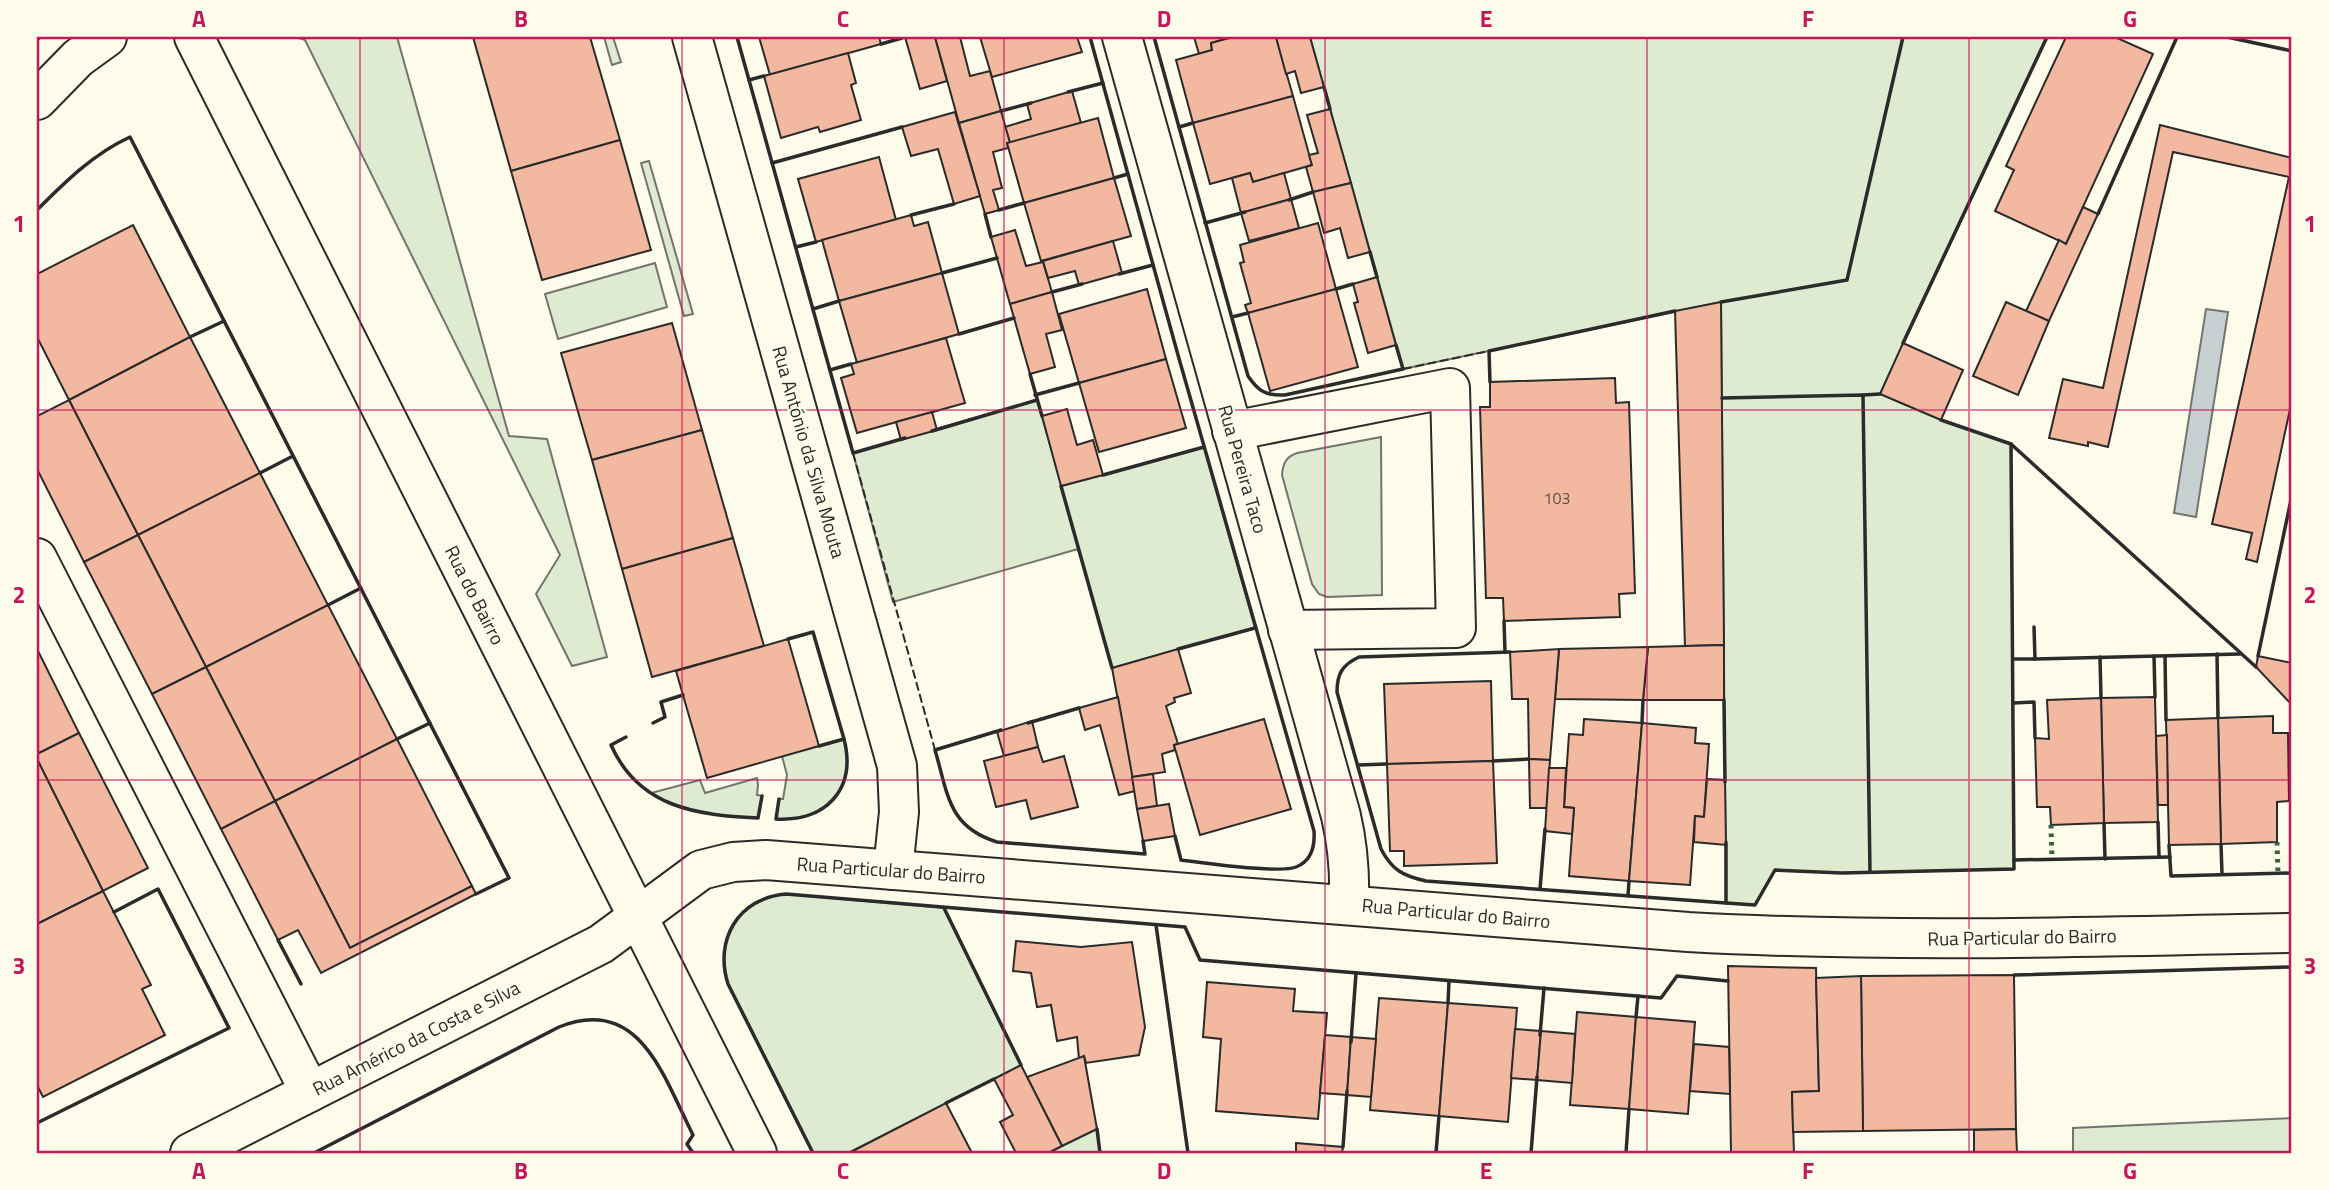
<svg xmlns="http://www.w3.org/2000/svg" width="2329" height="1190" font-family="'Titillium Web',sans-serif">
	<rect width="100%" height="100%" fill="#fdfbea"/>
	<g fill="#deebd1" stroke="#74746e" stroke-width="2">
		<path d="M296,37h101l112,399 38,3 60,218 -35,9 -36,-72 24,-39 -255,-515z"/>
		<path d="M604,37h9l8,25 -9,3z"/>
		<path d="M1310,37h737l-167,357 61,26 70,24 3,425 -172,4 -67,-3 -20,35 -29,-2 -5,-601 -318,67z"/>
		<path d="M649,161l44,153 -9,2 -43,-153z"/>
		<path d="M655,263l12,44 -109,32 -13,-45z"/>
		<path d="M1037,400l25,86 142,-39 51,181 -143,40 -34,-119 -185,53 -40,-149z"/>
		<path d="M1381,437l1,158 -55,2 -8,-3 -7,-10 -30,-109c1,-12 4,-18 15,-22z"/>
		<path d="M844,739c13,51 -19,83 -68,80l3,-20h4l4,-24 -5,-19z"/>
		<path d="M757,778l1,7 -1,10 5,1 -4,22c-41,-2 -71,-4 -107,-25l49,-13 5,13z"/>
		<path d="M786,894l158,14 77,157 -173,88h-35l-85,-169c-14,-44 10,-86 58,-90z"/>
		<path d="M2292,1102v51h-219v-25l218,-10z"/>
		<path d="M1097,1129l3,24h-52z"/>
	</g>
	<path fill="#c7d0d0" stroke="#74746e" stroke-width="2" d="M2206,309l22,3 -32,205 -22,-4z"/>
	<g fill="#f2b8a0" stroke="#2b2b2b" stroke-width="2">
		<path d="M473,37h117l30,103 -109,31z"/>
		<path d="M759,37h120l2,7 -111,31z"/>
		<path d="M905,37h30l12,44 -27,8z"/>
		<path d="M935,37h25l10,39 20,-5 11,40 -42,12z"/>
		<path d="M980,37h97l5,15 -90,25z"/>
		<path d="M1194,37h39l-22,6 1,7 -13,4z"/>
		<path d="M1233,37h43l17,59 -100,27 -17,-63 36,-10 -1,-7z"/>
		<path d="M1276,37h34l14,50 -23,6 -6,-22 -9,3z"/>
		<path d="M2066,37h49l38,17 -87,190 -71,-33 19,-41 -8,-4z"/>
		<path d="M848,53l8,30 -5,2 10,35 -41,12 -2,-5 -37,11 -17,-62z"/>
		<path d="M1072,91l9,32 -71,20 -5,-16 26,-8 -4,-15z"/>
		<path d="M1293,96l19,69 -59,17 -3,-9 -40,11 -17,-61z"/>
		<path d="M1330,109l21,74 -38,9 -7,-25 6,-2 -3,-10 9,-2 -11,-38z"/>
		<path d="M1001,111l9,32h-3l1,5 -15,4 9,36 -9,2 6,20 -14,4 -26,-91z"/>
		<path d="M955,112l25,84 -26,8 -16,-55 -27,7 -9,-29z"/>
		<path d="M1098,118l16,60 -90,25 -17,-60z"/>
		<path d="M2160,125l132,33v242l-35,162 -11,-3 6,-26 -40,-9 77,-347 -116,-25 -65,295 -20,-5v4l-39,-8 14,-59 40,9z"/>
		<path d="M620,140l31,110 -109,30 -31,-109z"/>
		<path d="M879,157l17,63 -80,22 -18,-63z"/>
		<path d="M1250,173l3,9 31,-9 7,26 -50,14 -9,-35z"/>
		<path d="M1114,178l17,58 -90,25 -17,-58z"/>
		<path d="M1351,183l19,69 -22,6 -8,-30 -16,5 -11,-41z"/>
		<path d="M1291,199l8,29 -50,13 -8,-28z"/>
		<path d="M2083,207l15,7 -49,107 -23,-10 33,-71 7,4z"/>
		<path d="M911,215l3,11 14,-4 14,51 -103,28 -17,-61z"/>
		<path d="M1318,223l18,66 -88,24 -3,-8 6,-2 -11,-40 4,-1 -4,-17z"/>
		<path d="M133,225l57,112 -121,63 -32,-63v-63z"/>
		<path d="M1015,230l11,36 17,-4 9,30 -42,12 -19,-67z"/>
		<path d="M1113,241l9,32 -43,12 -4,-14 -27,7 -5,-17z"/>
		<path d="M942,273l17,61 -102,29 -18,-62z"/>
		<path d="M1377,277l19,68 -28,8 -14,-50 4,-1 -5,-18z"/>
		<path d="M1147,289l19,70 -87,24 -20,-69z"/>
		<path d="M1336,289l22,78 -88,24 -22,-78z"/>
		<path d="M1052,292l10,38 -16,4 9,33 -25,7 -20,-70z"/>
		<path d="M1721,302l3,343 -39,1 -10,-335z"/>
		<path d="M2006,302l43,19 -31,74 -45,-19z"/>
		<path d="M672,323l30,107 -110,30 -31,-107z"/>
		<path d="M190,337l70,136 -122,62 -69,-135z"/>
		<path d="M946,338l19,65 -108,30 -16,-55 13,-4 -3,-10z"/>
		<path d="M1903,343l60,27 -22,50 -61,-26z"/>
		<path d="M1166,359l20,69 -87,24 -20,-69z"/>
		<path d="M1615,378l1,25 13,-1 6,191 -16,1 1,23 -116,4 -1,-23h-17l-6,-191h10v-25z"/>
		<path d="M69,400l69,135 -54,27 -47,-93v-53z"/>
		<path d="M1067,409l10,36 16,-5 10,35 -42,11 -19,-70z"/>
		<path d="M932,412l5,18 -36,10 -5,-18z"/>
		<path d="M702,430l31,108 -111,31 -30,-109z"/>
		<path d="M260,473l68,132 -122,62 -68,-132z"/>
		<path d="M138,535l68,132 -54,27 -68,-132z"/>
		<path d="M733,538l31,108 -112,31 -30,-108z"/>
		<path d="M328,605l69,134 -122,62 -69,-134z"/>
		<path d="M788,639l31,107 -112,32 -31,-107z"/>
		<path d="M1724,645v55h-81l5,-53z"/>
		<path d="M1648,647l-5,53 -88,-1 4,-50z"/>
		<path d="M37,649l42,84 -42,21z"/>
		<path d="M1178,649l13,44 -17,5 1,4 -9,4 12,38 -4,1 1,5 -13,4 3,18 -33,5 -20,-109z"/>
		<path d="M1559,649l-9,111 -21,-1 -1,-60h-16l-2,-47z"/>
		<path d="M2258,656l34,7v42l-36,-38z"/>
		<path d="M206,667l69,134 -54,28 -69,-135z"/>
		<path d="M1491,681l2,80 -106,3 -3,-80z"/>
		<path d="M1118,697l17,94 -16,4 -19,-70 -15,5 -6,-22z"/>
		<path d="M2155,697l3,125 -54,1 -3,-125z"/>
		<path d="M2101,698l3,125 -53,2 -1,-18h-13l-2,-69 14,1 -2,-39z"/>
		<path d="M2273,716v17h15l1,68 -12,1v40l-56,2 -3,-126z"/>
		<path d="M2218,718l3,126 -52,1 -3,-125z"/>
		<path d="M1264,719l27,90 -91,26 -26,-90z"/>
		<path d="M1584,719l58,4 -13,158 -60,-5 5,-68 -10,-1 5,-73 14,1z"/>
		<path d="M1032,721l6,26 -34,9 -7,-24z"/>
		<path d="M1642,723l54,5 -1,15 14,1 -5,73 -9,-1 -5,69 -61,-4z"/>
		<path d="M79,733l69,135 -45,23 -66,-132v-5z"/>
		<path d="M2167,735l1,70h-10l-2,-69z"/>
		<path d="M397,739l75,147 -122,62 -75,-147z"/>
		<path d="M1038,747l5,15 21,-6 14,51 -47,12 -5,-19 -30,7 -12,-46z"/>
		<path d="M37,759l66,132 -66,33z"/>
		<path d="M1529,759l21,1 -3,48h-17z"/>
		<path d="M1493,761l4,102 -93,3v-15h-14l-3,-87z"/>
		<path d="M1549,768h17l-2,39 10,1 -2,26 -27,-3z"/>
		<path d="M1153,774l4,32 -20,3 -5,-32z"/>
		<path d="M1707,779l18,1 1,65 -32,-3 1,-26 9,1z"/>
		<path d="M275,801l75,147 122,-62 4,8 -155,79 -23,-43 -20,10 -57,-111z"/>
		<path d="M1169,804l6,32 -32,5 -6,-32z"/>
		<path d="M103,891l48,94 -9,4 23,46 -122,62 -6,-12v-161z"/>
		<path d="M1016,941l65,6 51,-5 13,85 -6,28 -53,8 -2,-7 -5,3 -2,-22 -20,4 -6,-36 -14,2 -6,-34 -18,-2z"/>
		<path d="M1728,966l88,2 3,123 -27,1 2,61h-63z"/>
		<path d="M2014,975l2,154 -153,2 -2,-155z"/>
		<path d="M1861,976l2,155 -70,1 -1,-40 27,-1 -3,-113z"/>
		<path d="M1207,982l88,7 -2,22 34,2 -9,106 -102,-8 5,-72 -18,-2z"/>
		<path d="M1379,998l69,5 -9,113 -69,-6z"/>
		<path d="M1448,1003l69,5 -9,114 -69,-6z"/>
		<path d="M1577,1012l59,5 -7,92 -59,-4z"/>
		<path d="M1636,1017l59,5 -7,92 -59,-5z"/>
		<path d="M1515,1029l26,2 -4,49 -26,-2z"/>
		<path d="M1541,1031l34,3 -3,49 -35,-3z"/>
		<path d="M1325,1035l26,2 -4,58 -27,-2z"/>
		<path d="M1351,1037l25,2 -5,58 -24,-2z"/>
		<path d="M1694,1044l35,3 1,47 -40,-3z"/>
		<path d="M1084,1056l13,73 -35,17 -35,-69z"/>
		<path d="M1021,1065l41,81 -14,7h-32l-16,-31 13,-7 -19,-36z"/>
		<path d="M946,1103l26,50h-123z"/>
		<path d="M2016,1129l1,24h-43v-23z"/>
		<path d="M1296,1143l47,4 -1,6h-46z"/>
	</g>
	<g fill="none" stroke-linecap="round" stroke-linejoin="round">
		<defs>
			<g id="minor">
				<path d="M194,37l563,1116"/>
				<path d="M692,37l205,729 2,46 -6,58"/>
				<path d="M1122,37l219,779c7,30 9,58 8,88"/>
				<path d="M37,100l41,-42 29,-21"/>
				<path d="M1232,431l218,-43 6,240 -168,2"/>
				<path d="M37,558l273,534"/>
				<path d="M190,1153l411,-209 100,-74 32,-8 33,-2 922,72c201,11 403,5 604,1"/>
			</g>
		</defs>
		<use href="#minor" stroke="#2b2b2b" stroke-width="42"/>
		<use href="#minor" stroke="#fdfbea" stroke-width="38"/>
		<g stroke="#34623c" stroke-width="5" stroke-dasharray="3.5 5" stroke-linecap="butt">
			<path d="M2051,825l1,34"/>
			<path d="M2277,842l1,31"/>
		</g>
		<g stroke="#2b2b2b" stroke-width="2" stroke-dasharray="9 3.5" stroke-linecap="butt">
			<path d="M1403,369l86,-18"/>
			<path d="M853,453l82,297"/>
		</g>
		<g stroke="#2b2b2b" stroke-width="3.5">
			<path d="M737,37l116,416 52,-15"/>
			<path d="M1090,37l88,318 136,476c1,15 -3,30 -18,36 -18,7 -92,-4 -115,-7l-6,-24"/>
			<path d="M1154,37l94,339c10,15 18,20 37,19l118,-26 -7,-24"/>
			<path d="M2227,37l65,14"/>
			<path d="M37,40l3,-3"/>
			<path d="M881,44l21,-6"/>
			<path d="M749,80l15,-4"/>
			<path d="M1324,87l6,22"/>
			<path d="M1068,92l35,-9"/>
			<path d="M1001,111l30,-8"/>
			<path d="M1179,127l14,-4"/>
			<path d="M772,163l130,-36"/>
			<path d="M1114,178l14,-4"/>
			<path d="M1289,200l24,-8"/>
			<path d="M37,210c28,-28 56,-56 93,-73l379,741 -33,16"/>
			<path d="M999,210l25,-7"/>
			<path d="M985,214l6,23"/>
			<path d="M2098,214l79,-177"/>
			<path d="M911,215l43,-11"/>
			<path d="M1205,223l40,-11"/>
			<path d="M796,247l20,-5"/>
			<path d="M1370,252l7,25"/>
			<path d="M942,273l55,-15"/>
			<path d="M1119,274l34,-9"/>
			<path d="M1336,289l17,-5"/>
			<path d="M1052,292l30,-8"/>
			<path d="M1721,302l126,-22 56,-243"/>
			<path d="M813,309l26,-8"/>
			<path d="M1232,317l16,-4"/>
			<path d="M959,334l55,-16"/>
			<path d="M190,337l34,-16"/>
			<path d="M1903,343l144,-306"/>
			<path d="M830,370l21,-6"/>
			<path d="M1030,374l12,42"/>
			<path d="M1490,382l-1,-31 186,-40"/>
			<path d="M1035,395l44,-12"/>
			<path d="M1863,395l17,-1"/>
			<path d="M1722,398l141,-3 7,477"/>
			<path d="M932,431l105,-31"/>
			<path d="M2011,444l245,223"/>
			<path d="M260,473l33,-17"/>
			<path d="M1103,475l101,-28"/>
			<path d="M1061,486l51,182"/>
			<path d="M328,605l33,-17"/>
			<path d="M1504,621l1,31"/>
			<path d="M788,639l25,-7 31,107"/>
			<path d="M1178,649l77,-21"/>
			<path d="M1510,652l-151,5c-17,8 -22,17 -22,35l44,157c11,21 22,27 45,32l300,22v-61"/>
			<path d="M2217,654l1,64"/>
			<path d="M2154,656l1,41"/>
			<path d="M2165,656l1,64"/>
			<path d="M2258,656l34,-161"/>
			<path d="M2100,657l1,41"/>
			<path d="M2013,659h22l-1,-32"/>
			<path d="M2035,659l205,-5"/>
			<path d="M1724,700l1,82"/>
			<path d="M2013,703l21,-1 1,36"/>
			<path d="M653,723l12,-6 -4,-15 22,-7"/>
			<path d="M1028,723l51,-15"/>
			<path d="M1642,723l1,-23"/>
			<path d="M1001,730l-66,20c13,44 13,77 62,92l148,12 -2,-13"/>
			<path d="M626,737l-15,8c28,63 86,70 147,73l4,-22"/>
			<path d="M397,739l33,-16"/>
			<path d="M1493,761l36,-2"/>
			<path d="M1358,765l29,-1"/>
			<path d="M779,799l-3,20c49,3 81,-29 68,-80l-25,7"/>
			<path d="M2158,822l1,35"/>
			<path d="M2104,823l1,36"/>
			<path d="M2221,844l1,30"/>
			<path d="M2169,845l2,31 121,-3"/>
			<path d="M2014,860l156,-3"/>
			<path d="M1540,889l5,-60"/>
			<path d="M1628,896l1,-15"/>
			<path d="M1726,903l29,2 20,-35 67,3 172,-4 -3,-425 -70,-24"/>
			<path d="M944,908l77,157"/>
			<path d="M1156,925l32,228"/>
			<path d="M278,940l23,44"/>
			<path d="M2014,975l278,-8"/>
			<path d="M1448,1003l1,-22"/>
			<path d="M1636,1017l2,-21"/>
			<path d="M1540,1035l4,-47"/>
			<path d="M1351,1042l5,-69"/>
			<path d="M946,1103l48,-24"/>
			<path d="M37,1123l192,-95 -71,-139 -44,23"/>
			<path d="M1097,1129l3,24"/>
			<path d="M1343,1147l4,-56"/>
			<path d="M314,1153l245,-126c81,-33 105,51 134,108l-6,9 6,9"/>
			<path d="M813,1153l-85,-169c-14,-44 10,-86 58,-90l399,33 15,33 461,38 16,-22 51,5"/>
			<path d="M1436,1153l3,-37"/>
			<path d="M1531,1153l6,-76"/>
			<path d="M1626,1153l3,-44"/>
		</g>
	</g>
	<path fill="none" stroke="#c2185b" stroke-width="2" stroke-opacity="0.55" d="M360,37v1116M682,37v1116M1004,37v1116M1325,37v1116M1647,37v1116M1969,37v1116M37,410h2255M37,780h2255"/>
	<g text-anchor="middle" stroke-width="5" stroke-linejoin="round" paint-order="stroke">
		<g font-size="16" fill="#5d4e48">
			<text x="1557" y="504">103</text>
		</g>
		<g font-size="19" fill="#2b2b2b" stroke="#fdfbea">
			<text transform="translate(809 452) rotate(74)" y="7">Rua António da Silva Mouta</text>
			<text transform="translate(1243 469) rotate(74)" y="7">Rua Pereira Taco</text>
			<text transform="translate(475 595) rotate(63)" y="7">Rua do Bairro</text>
			<text transform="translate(891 870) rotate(4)" y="7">Rua Particular do Bairro</text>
			<text transform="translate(1456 913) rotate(5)" y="7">Rua Particular do Bairro</text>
			<text transform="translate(2022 937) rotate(-1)" y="7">Rua Particular do Bairro</text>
			<text transform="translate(416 1038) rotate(-27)" y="7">Rua Américo da Costa e Silva</text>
		</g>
	</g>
	<rect width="2329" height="1190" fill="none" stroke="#fdfbea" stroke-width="77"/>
	<rect x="38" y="38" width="2252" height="1114" fill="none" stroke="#c2185b" stroke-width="2.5"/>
	<g font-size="23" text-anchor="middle" font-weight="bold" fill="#c2185b">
		<text x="199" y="27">A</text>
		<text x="521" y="27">B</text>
		<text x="843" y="27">C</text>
		<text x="1164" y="27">D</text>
		<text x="1486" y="27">E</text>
		<text x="1808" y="27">F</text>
		<text x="2130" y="27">G</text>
		<text x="19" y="232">1</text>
		<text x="2310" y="232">1</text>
		<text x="19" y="603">2</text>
		<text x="2310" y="603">2</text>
		<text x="19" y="974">3</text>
		<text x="2310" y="974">3</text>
		<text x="199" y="1179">A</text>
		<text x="521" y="1179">B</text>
		<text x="843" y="1179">C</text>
		<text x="1164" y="1179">D</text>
		<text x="1486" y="1179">E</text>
		<text x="1808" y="1179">F</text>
		<text x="2130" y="1179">G</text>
	</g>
</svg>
